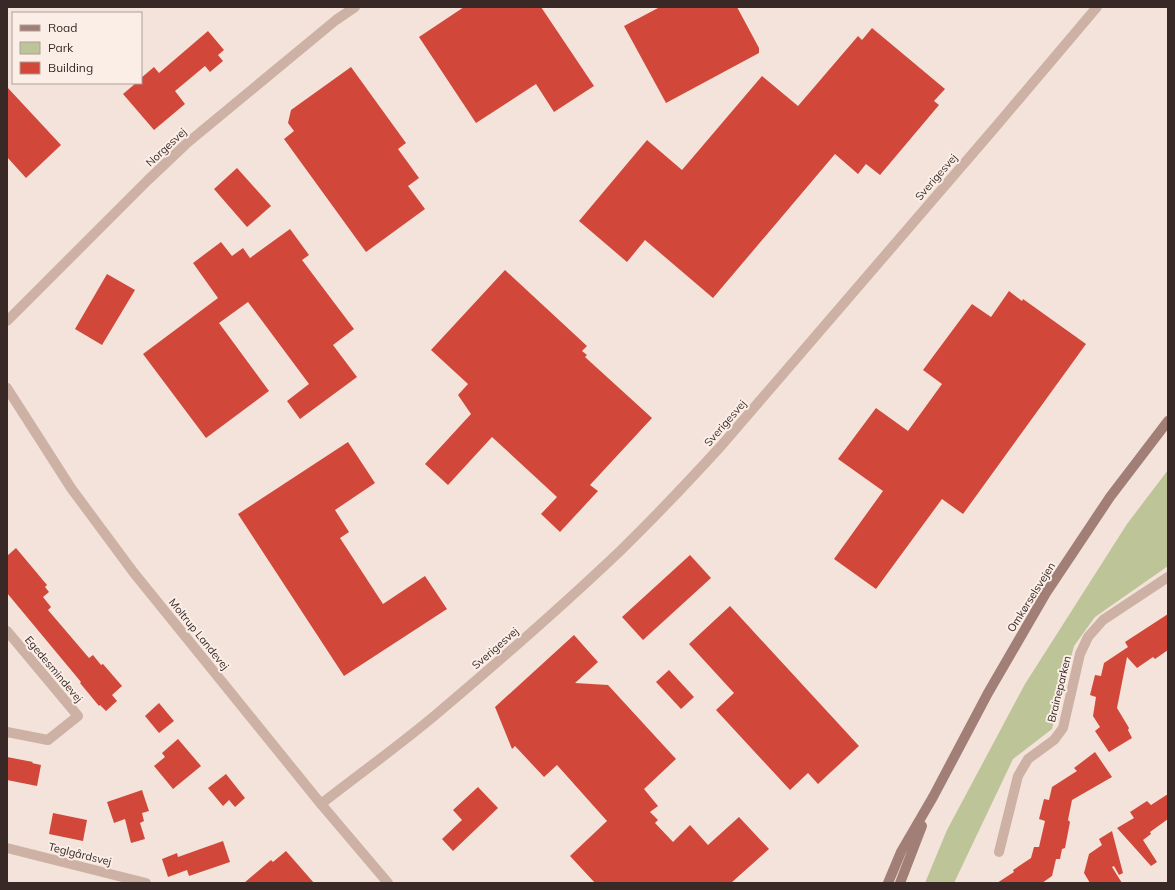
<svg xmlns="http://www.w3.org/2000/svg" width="1175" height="890" font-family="Mulish,sans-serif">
	<rect width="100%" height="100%" fill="#f4e3da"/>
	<path fill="#bcc498" d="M1168,470v96l-73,51 -21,29 -22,83 -39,30 -59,124h-29l22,-53 78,-146 102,-160z"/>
	<g fill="#d1483b">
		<path d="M464,7h77l53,79 -40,26 -18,-28 -60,39 -57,-86z"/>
		<path d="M660,7h77l22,41v5l-93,50 -42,-77z"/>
		<path d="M872,28l73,61 -11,12 5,4 -59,70 -14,-11 -8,10 -23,-20 -122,144 -68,-58 -18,22 -48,-41 68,-81 35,30 80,-94 36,30 60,-70 4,4z"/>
		<path d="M208,31l16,19 -6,5 5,6 -13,11 -5,-6 -30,25 10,13 -31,26 -31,-36 13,-11h5v-5l13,-11 5,6z"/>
		<path d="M351,67l55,76 -8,6 21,29 -11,8 17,23 -59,43 -82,-113 10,-8 -6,-8 3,-13z"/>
		<path d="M7,87l54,58 -35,33 -19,-21z"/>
		<path d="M237,168l34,38 -24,21 -33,-38z"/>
		<path d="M290,229l19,26 -7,5 52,69 -21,16 24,32 -57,42 -13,-18 22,-17 -61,-82 -29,21 50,68 -63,47 -63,-84 75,-56 -25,-35 28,-21 11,14 11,-8 7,10z"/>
		<path d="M505,270l82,76 -5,5 5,4 -2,2 67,61 -62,67 8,6 -38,41 -19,-18 16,-17 -65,-60 -44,48 -23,-21 46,-50 -13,-19 10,-11 -37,-34z"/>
		<path d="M107,274l28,16 -33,55 -27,-16z"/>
		<path d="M1009,291l13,10 1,-2 63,45 -123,170 -21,-15 -66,90 -42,-30 49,-68 -45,-32 38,-51 32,23 34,-47 -19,-14 49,-66 19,13z"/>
		<path d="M348,442l27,41 -40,27 14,22 -9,6 43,66 42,-28 22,33 -103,67 -106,-162z"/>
		<path d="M16,548l31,37 -2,2 4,5 -6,5 8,10 -3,3 41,48 4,-3 8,10 2,-1 19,22 -10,9 5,6 -11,10 -6,-6 -1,1 -19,-23 1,-1 -74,-89v-37z"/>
		<path d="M690,555l21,23 -68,62 -21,-23z"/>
		<path d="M730,606l129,140 -41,38 -10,-11 -18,17 -74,-80 18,-17 -45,-49z"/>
		<path d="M1168,614v36l-13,9 -2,-2 -16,11 -10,-11 -10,51 12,20 -1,2 4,8 -23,14 -14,-21 5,-4 -7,-11 3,-19 -6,-2 5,-20 6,1 3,-13 24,-16 -3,-5z"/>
		<path d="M574,635l24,27 -23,21 33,2 68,74 -32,30 14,17 -8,6 8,8 -3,3 18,19 17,-17 18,20 31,-28 30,32 -38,34h-136l-25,-27 37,-35 -50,-56 -13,12 -29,-31 -3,3 -17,-42z"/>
		<path d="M669,670l25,27 -13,12 -25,-27z"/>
		<path d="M159,703l15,18 -15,12 -14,-17z"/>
		<path d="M178,739l23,27 -28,23 -19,-23 11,-9 -3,-4z"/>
		<path d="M1095,752l17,25 -40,23 -4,20 2,2 -5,26 -3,1 -2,10h-4l-4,17 -10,7h-45l17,-11 -1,-2 18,-12 3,-11h5l6,-26 -6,-2 5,-20 5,1 3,-13 25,-16 -3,-3z"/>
		<path d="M7,757l26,5 -1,1 9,2 -4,21 -30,-6z"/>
		<path d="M226,774l19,24 -10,9 -6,-7 -6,6 -15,-18z"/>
		<path d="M478,787l20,21 -45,43 -11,-12 20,-19 -9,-10z"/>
		<path d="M142,790l7,21 -7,2 2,8 -4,2 5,16 -14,4 -6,-24 -11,4 -7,-21z"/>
		<path d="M1168,794v25l-18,13 1,2 -8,6 14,22 -6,4 -34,-38 17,-10 -4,-6 17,-11 4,4z"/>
		<path d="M53,813l34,7 -4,21 -34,-7z"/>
		<path d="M1112,831l11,42 -4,2 -5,-9 -2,1 10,16h-32l-6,-10 5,-19 13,-9 -3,-6z"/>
		<path d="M223,841l7,21 -41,14 -2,-6 -19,7 -6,-18 15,-6 1,4z"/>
		<path d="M286,851l28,32h-70l27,-23 2,2z"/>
	</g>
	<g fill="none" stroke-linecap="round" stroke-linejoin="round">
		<g stroke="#cdb1a4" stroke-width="10">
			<path d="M7,321l141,-141 38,-36 150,-124 19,-13"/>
			<path d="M7,631l71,85 -30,24 -41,-8"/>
			<path d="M321,804c37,-29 76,-57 112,-87 64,-54 127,-109 187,-166 35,-34 68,-69 101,-105l277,-322 99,-117"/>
			<path d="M7,848l139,35"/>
			<path d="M999,852l19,-76 10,-17 26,-19 9,-12 17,-74 8,-17 15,-17 65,-43"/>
		</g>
		<path stroke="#cdb1a4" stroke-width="10" d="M7,388l64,100 63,85 187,231 67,79"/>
		<g stroke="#a17f76" stroke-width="10">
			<path d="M888,883l13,-31 32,-55 55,-104 58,-100 64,-96 58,-76"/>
			<path d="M900,883l22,-57"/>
		</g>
	</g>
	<g text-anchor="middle" stroke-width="4" stroke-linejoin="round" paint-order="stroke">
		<g font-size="11" fill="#382927" stroke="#fbeee7">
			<text transform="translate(166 147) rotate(-43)" y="4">Norgesvej</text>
			<text transform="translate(936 177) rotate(-49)" y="4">Sverigesvej</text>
			<text transform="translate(725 423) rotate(-49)" y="4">Sverigesvej</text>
			<text transform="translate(1031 597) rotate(-58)" y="4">Omkørselsvejen</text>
			<text transform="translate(199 634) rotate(51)" y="4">Moltrup Landevej</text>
			<text transform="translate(495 648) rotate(-41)" y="4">Sverigesvej</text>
			<text transform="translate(54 669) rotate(50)" y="4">Egedesmindevej</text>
			<text transform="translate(1059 689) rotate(-76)" y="4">Braineparken</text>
			<text transform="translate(80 854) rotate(14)" y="4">Teglgårdsvej</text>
		</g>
	</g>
	<rect width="1175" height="890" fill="none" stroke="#382927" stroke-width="16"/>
	<rect x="12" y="12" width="130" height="72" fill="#fbeee7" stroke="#ad9f9a"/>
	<rect x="20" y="25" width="20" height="6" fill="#a17f76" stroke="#ad9f9a"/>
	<text x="48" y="32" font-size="12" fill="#382927">Road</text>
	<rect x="20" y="42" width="20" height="12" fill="#bcc498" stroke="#ad9f9a"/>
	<text x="48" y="52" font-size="12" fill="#382927">Park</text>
	<rect x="20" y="62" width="20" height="12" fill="#d1483b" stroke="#ad9f9a"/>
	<text x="48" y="72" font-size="12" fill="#382927">Building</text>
</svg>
